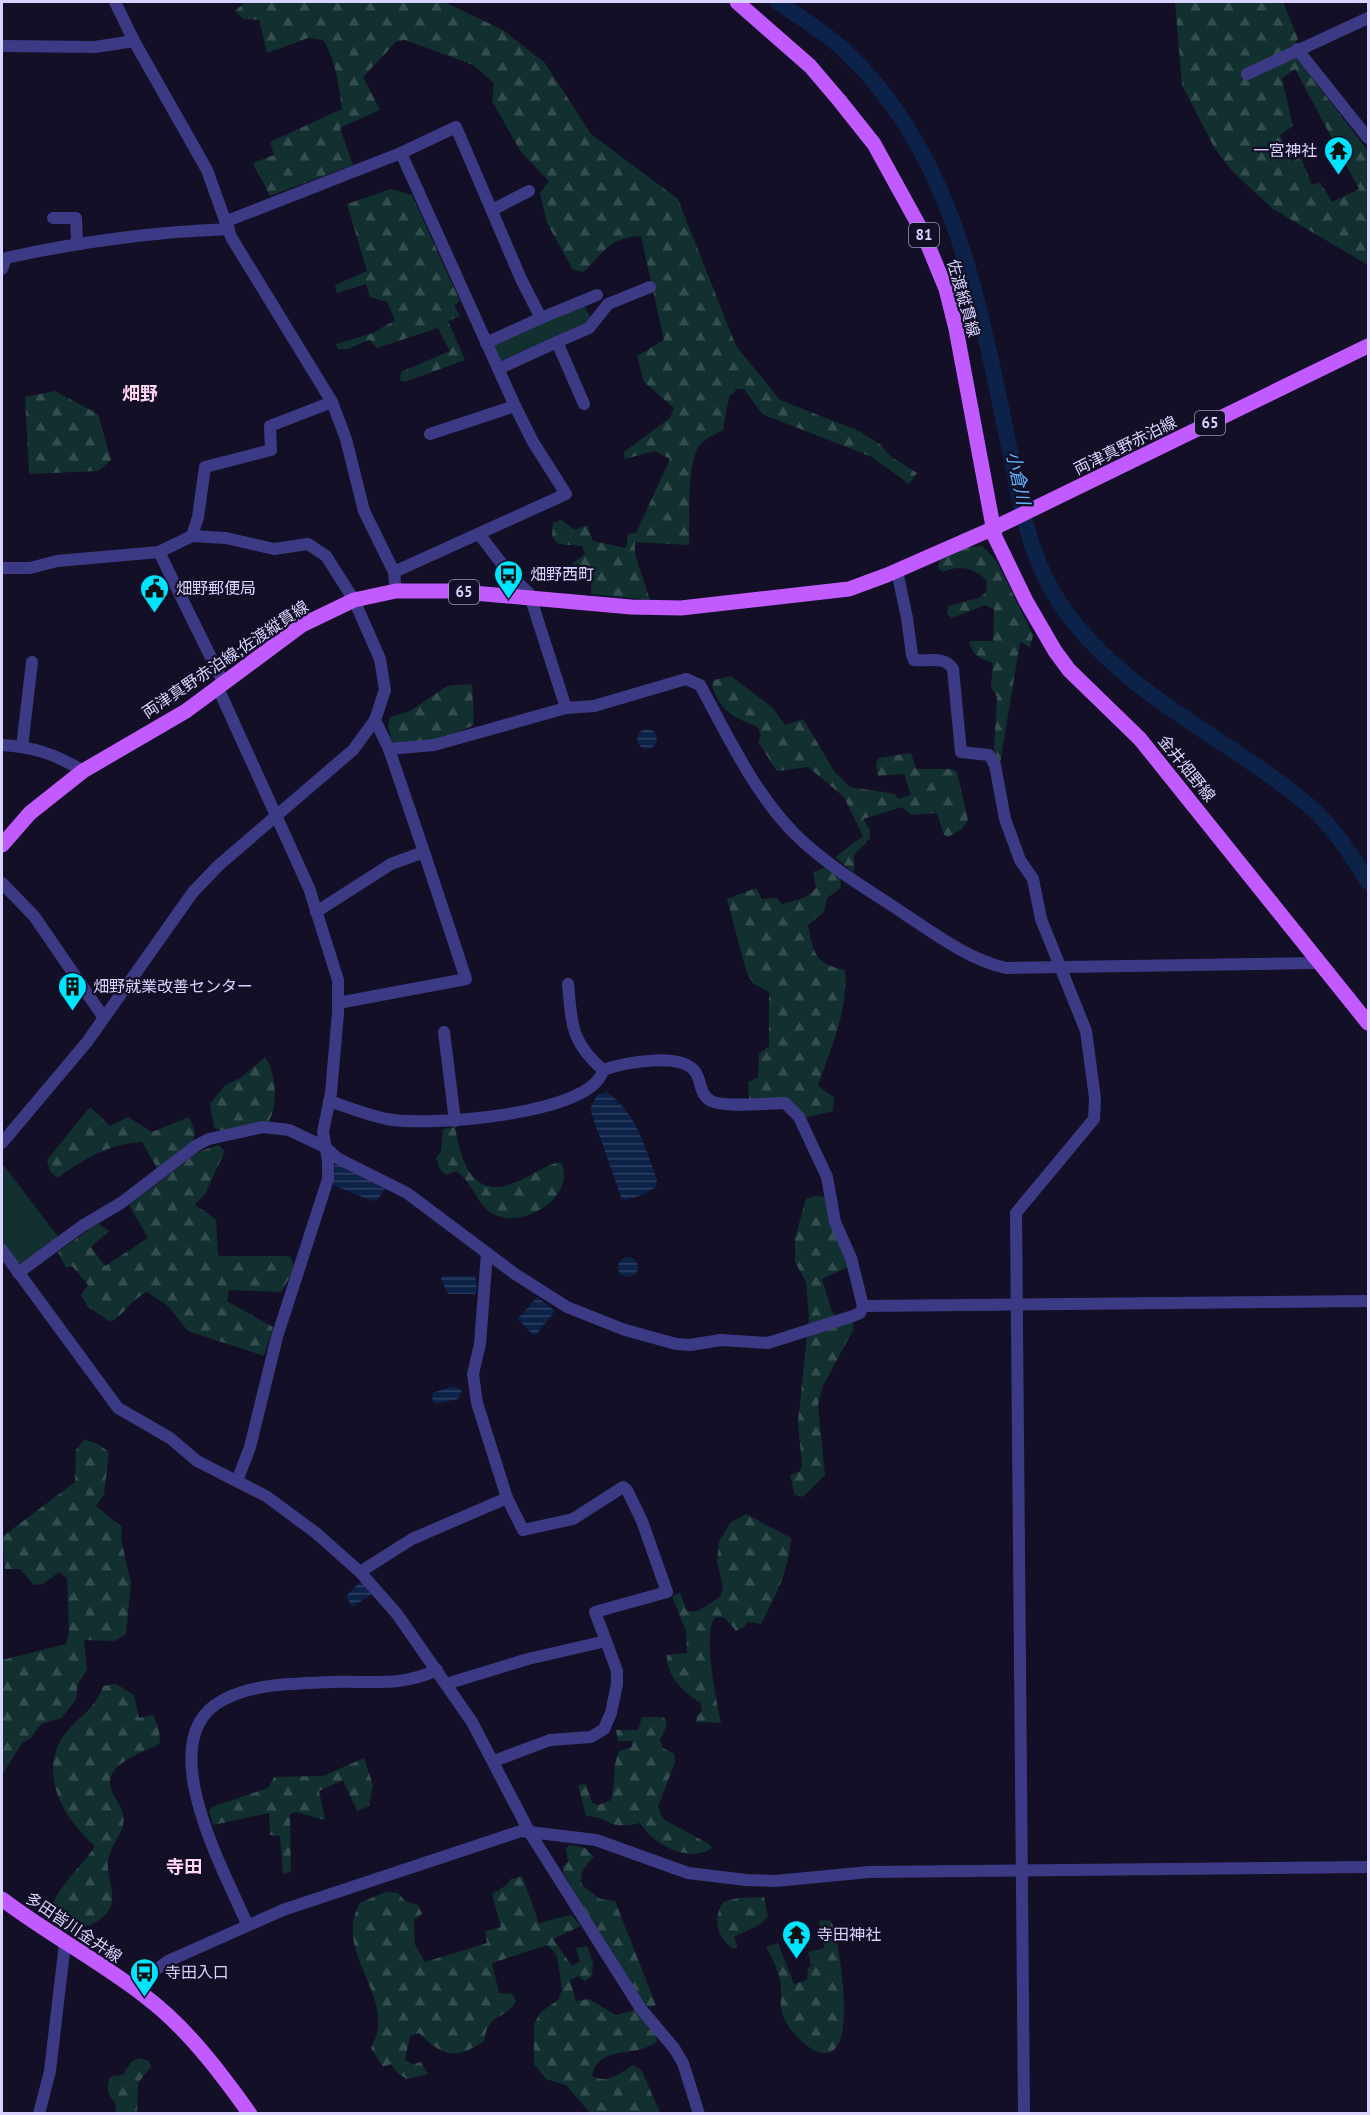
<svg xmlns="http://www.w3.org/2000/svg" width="1370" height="2115" font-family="'PT Sans','Noto Sans JP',sans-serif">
	<defs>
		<pattern id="forest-firs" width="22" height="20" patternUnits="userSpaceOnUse" patternTransform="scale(1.5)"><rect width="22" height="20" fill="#12302f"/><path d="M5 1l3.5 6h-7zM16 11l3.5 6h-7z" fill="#344d4e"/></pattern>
		<pattern id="water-rules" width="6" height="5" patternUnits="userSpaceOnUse" patternTransform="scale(1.5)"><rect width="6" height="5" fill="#0c2248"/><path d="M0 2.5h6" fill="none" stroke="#2f4163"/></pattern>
	</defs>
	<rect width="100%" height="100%" fill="#130f26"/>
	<g fill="#12302f">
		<path d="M584,306l6,10 -1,5 -89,40 -7,-14 6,-7z"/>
		<path d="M2,1163l57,75 -35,25h-6l-16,-20z"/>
	</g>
	<g fill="url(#forest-firs)" fill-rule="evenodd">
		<path d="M245,2h199l59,28 42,33 46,71 87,65 58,147 44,54 79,31 22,14 9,11 27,17 -8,11 -37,-27 -110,-43 -18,-25h-7l-8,8 -6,33c-9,5 -18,8 -24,16 -13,20 -9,74 -10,99l-54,-3v12l15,46 -59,-6 1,-26 -29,13 -4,-7 26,-20 -3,-8 -24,-2 -6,-8 1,-13 8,-3 14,10 12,-5 6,16 33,7 2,-14 8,-1 34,-74 -16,-8 -29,8 -1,-7 46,-34 4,-10 -30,-26 -7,-26 27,-16 -23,-104c-30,1 -38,16 -57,36l-11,-2 -26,-47 -7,-30 9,-12 -28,-29 -29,-51 2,-18 -21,-18 -68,-25 -8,1 -34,36 17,33 -40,18 13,37 -83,31 -17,-33 21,-8 -4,-13 72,-33c-3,-22 -6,-50 -19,-69l-15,-2 -41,15 -8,-33 -16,-1 -8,-8z"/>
		<path d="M1175,2h108l15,37 -9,9 79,103v114l-95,-56 -40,-37 -18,-23 -33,-64zM1295,69l64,120 -27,13 -12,-20 -8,3 -11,-27 -10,3 -11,-26 13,-9 -11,-48z"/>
		<path d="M391,189l21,6 48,106 -6,4 6,11 -12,5 17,39 -60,22 -5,-2 1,-8 49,-21 -12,-23 -61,20 -8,-8 -21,9h-10l-2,-5 37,-11 22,-13 -8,-18 -17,-5 -4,-13 -29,9 -2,-8 32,-14 -20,-67z"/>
		<path d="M55,391l43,23 13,46 -13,11 -69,3 -4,-77z"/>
		<path d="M982,546l14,14 37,75 -3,12 -10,-5 -21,128 -5,-21 3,-52 -6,-10 2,-24c-13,-4 -21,-8 -24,-22h24l1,-32 -9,-4 -33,13 -5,-4 1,-8 31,-8 7,-6 1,-11c-11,-13 -28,-17 -44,-9l-5,-4 1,-7 27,-14z"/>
		<path d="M731,676l42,32 12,17 18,-6 32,53 15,15 45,7 3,5 13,-4 -7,-21 -26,2 -2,-11 2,-7 33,-5 5,16h36l5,3 11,48 -6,9 -14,8 -4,-2 -7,-22 -25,2 -10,-8 -39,12 7,11v8l-16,17v18l-19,-16 28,-21 -19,-39 -36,-30 -31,4 -19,-29 3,-6 -3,-9c-24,-9 -38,-16 -46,-41l2,-6z"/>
		<path d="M472,684l2,41c-24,10 -55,26 -82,17l-4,-15 2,-10 20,-6 37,-25z"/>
		<path d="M828,867l12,10 1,11 -14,10 -3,14 -16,13c5,28 7,39 37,45 4,39 -15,80 -27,116l16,11 -1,14 -29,7 -15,-17 -40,-1 -1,-18 10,-5 1,-23 10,-8v-54l-15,-8 -7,-10 -20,-75 29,-11 6,11 15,-1 5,6c11,-3 27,-6 34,-16l-3,-16z"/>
		<path d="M265,1057c11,14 14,51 3,65l-46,9 -8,-3 -4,-24 15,-19 17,-8z"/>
		<path d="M90,1107l20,19 18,-9 24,15 37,-15 6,15 -2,10 -36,26 -15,-26c-37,3 -55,16 -85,36l-7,-7 -3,-11z"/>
		<path d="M455,1127c8,45 22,77 72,50 10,-5 23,-14 34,-15 15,33 -30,62 -60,55 -24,-6 -26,-34 -45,-46l-10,4 -6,-6 -4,-11 5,-6 2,-23z"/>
		<path d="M218,1145l7,6 -20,43 -10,11 21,14 2,37h72l5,12 -14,24 -52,-2 -2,11 46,26 -9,29 -76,-25 -21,-26 -20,-13c-16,7 -21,21 -36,30l-23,-15 -7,-12 7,-10 -16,-19 -6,2 -8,-16 40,-29 11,8 -18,16 14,19 43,-28 -19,-33 69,-53z"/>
		<path d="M815,1196l11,1 3,20 19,50 -26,12 10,33 11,12 10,-2v8l-31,58 -4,17 7,70 -22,22 -8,-2 -5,-20 9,-3 3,-6 -4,-44 11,-105 -3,-35 -11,-20v-24l11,-39z"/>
		<path d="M84,1439l14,5 11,8 -5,42 -8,12 26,21 -1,12 10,44 -5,51 -12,7 -30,-1 3,29 -9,15 -2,15 -14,19 -21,6 -10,14 -9,5 -20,32v-115l64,-16 3,-11 -2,-55 -8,-6 -16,12 -9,1 -14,-16h-15l-3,-32 73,-55 1,-32z"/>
		<path d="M746,1514l45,24c-2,32 -15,57 -30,86l-13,-2 -4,5 -8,4 -11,-13 -9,-1c-15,12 1,87 5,106l-25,-1 1,-6 5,-5 -2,-9c-16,-8 -35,-29 -33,-47l20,-2 -1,-22 -14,-35 8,-3 7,18h11l22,-14 3,-9 -6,-27 2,-19 11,-19z"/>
		<path d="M116,1684l18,11 5,23 14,-3 6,14 1,15c-15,7 -37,14 -47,28 -10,16 7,28 10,42 4,17 -13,30 -15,47 -2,15 10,34 1,49 -5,10 -19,15 -30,19 -8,3 -18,5 -25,-3 -18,-21 33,-64 41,-80 -29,-25 -56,-68 -34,-106 13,-22 33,-27 42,-54z"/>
		<path d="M642,1717h22l3,8 -7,15 3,8 11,6 1,8 -17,45 5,12 46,25 3,4c-24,16 -59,-4 -72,-25 -34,8 -27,-6 -54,-7l-8,-31 8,-1 6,19 7,2 12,-5c5,-16 1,-34 8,-49l13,-4v-6h-14l-2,-11h22z"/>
		<path d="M364,1758l9,27 -4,21 -12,5 -14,-31 -24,11 6,29 -29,-8 -6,2 1,58 -8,2 -3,-38 -10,-1 -1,-22 -56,12 -4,-13 3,-5 56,-19 6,-11 49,-1z"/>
		<path d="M570,1845l15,3 9,9c-9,9 -15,15 -12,28l18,14 15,2 41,104 -6,2 -8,-4 -13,-17 -66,-114v-6l5,-4 -2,-14z"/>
		<path d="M522,1876l17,47 32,-8 10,11 -28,13 19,27 8,-4 -4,-14 11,-2 6,17 -1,13 -7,5 -7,-5 -8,4 6,21 13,-2 27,16 18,-5 21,22 2,9c-19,18 -58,2 -65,35 15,8 28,-2 41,-11l9,6 18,42h-70l-24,-28 -20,-6 -12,-15v-40l7,-12 17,-12 4,-10 -5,-34 -9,-11 -56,18 7,30 13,1 4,7c-11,20 -28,11 -32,40 -28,19 -41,16 -65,-8l-9,3 -5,24 8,4 8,-2 7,12 -21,5 -10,-6 -6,-9 -8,3 -12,-19c29,-51 -40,-94 -11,-145l25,-11 13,1 7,8 13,4 4,9 -8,6 1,25 10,17 62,-19 -2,-12 16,-4 -9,-33 13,-8 6,-7z"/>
		<path d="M764,1897l4,19 -7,8 -27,13 4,10 -5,2c-16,-12 -21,-29 -10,-47l15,-4z"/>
		<path d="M830,1920l5,9c3,19 25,130 -13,124 -13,-2 -28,-18 -35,-29 -12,-19 -2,-30 -8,-48 -3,-10 -8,-20 -13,-29l12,-4 16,41 13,-4 1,-12 3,-2 -3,-14 16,-4 -5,-27z"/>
		<path d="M139,2058l10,3 2,6 -13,16 -1,30h-22l1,-9c-8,-10 -12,-17 -4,-28l11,-1 8,-13z"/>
	</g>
	<g fill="url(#water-rules)">
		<circle cx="647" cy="739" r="10"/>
		<path d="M607,1092c29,21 38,55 50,88l-1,7 -17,9 -14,4 -4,-3 -31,-88 7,-14z"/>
		<path d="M335,1164h4l46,25 -8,11 -5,1 -39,-16z"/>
		<circle cx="628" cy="1267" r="10"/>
		<path d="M443,1276h32l2,15 -2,3h-27l-7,-15z"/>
		<path d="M537,1297l18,14 -19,24h-3l-15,-16z"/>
		<path d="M454,1386l8,5 -4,8 -23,5 -2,-2 -1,-9z"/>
		<path d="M362,1580l11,13 -21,14 -6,-11z"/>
	</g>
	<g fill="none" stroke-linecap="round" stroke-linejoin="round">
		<path stroke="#0c2248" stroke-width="16" d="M778,2c22,16 47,30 67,49 105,98 132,241 160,376 12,55 19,116 48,165 61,102 176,143 262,219 21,20 38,46 53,71"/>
		<g stroke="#3d3a85" stroke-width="12">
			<path d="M115,2l19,39 73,129 24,67 101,165 14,37 18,72 30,61 2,19"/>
			<path d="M2,46l93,1 39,-6"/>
			<path d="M1297,49l71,89"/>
			<path d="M1247,74l121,-56"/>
			<path d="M492,210l37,-19"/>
			<path d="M53,218h23l1,24"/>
			<path d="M227,221l174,-68 55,-26 65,152 20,39 -55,25"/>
			<path d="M2,269l4,-11c76,-17 145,-26 223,-29"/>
			<path d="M541,318l56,-23"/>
			<path d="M557,342l32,-14 19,-24 42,-17"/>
			<path d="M498,369l59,-27 27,62"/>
			<path d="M430,434l85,-28"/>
			<path d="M479,534l33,43 17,16 37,115"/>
			<path d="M192,536l6,-19 7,-50 66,-17 -1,-24 62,-24"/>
			<path d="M159,552l65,132"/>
			<path d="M2,568h28l27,-7 102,-9 33,-16 34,2 48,11 34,-5 18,12 28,44 26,59 5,31 -10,30 -22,30 -134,115 -26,27 -106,150 -85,101"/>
			<path d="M897,571l10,47 5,37 2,5c14,2 30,-5 39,9l8,83 28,3 6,10 10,54 15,41 13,19 8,40 45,112 9,67 -1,21 -78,94 8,901"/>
			<path d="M394,572l172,-78 -33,-52 -18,-36 -114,-253"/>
			<path d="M218,688l91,200 29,92v33l-7,80 -8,39 5,29v18l-51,158 -27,110 -13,34"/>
			<path d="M375,720l14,29 45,-4 132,-37 28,-2 92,-27 14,6c28,51 54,108 95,149 32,32 74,56 111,81 30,20 64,45 100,53l308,-5 4,-3"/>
			<path d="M2,745c31,2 54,9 81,26"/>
			<path d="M22,747l10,-85"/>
			<path d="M389,749l35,103"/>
			<path d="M2,883l32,33 70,102"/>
			<path d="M316,912l75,-48 33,-12 42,127 -128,24"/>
			<path d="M568,984c4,40 2,57 35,86"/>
			<path d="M444,1032l11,89"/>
			<path d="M2,1250l116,158 52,30 27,23 69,35 50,37 44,39 37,42 75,108 58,111 111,176 33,39 9,15 16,51"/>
			<path d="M18,1273l64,-47 39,-23 76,-58 12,-6 54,-12 26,3 36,17 12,11 70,35 108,81 52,33 58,23 51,14 14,1 31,-5 47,3 85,-27 7,-3 3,-7 -12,-48 -16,-36 -8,-45 -28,-60 -14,-14c-17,0 -60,5 -74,-2 -12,-7 -9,-18 -15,-28 -14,-22 -73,-10 -93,-3 -10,45 -177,57 -216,49 -20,-4 -39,-12 -58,-18"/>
			<path d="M863,1306l505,-5"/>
			<path d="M360,1572l52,-33 95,-41 -30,-95 -4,-29 7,-30 7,-91"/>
			<path d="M446,1684l82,-25 78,-18 -11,-29 72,-20 -25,-71 -15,-31 -4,-3 -50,32 -50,11 -16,-32"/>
			<path d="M494,1761l56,-21 41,-3 13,-8 7,-16 6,-29v-13l-11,-30"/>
			<path d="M247,1924c-22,-52 -98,-186 -24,-224 32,-17 71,-16 107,-18 40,-2 68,6 107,-12"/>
			<path d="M132,1987l36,-26 115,-51 238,-79 75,9 92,33 58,7 29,1 94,-9 499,-5"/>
			<path d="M39,2114l11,-43 15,-128"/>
		</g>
		<g stroke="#c25bff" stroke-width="15">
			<path d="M737,2l73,64 29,34 35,44 49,89 23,56 10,40 39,208 31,64 29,50 14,19 71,69 228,284"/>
			<path d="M2,845l28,-32 53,-42 103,-60 116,-86 52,-25 42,-9h55l180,16 50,1 168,-19 38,-14 107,-47 374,-182"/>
			<path d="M2,1899c46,35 98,62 144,98 41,31 74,75 104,117"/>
		</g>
	</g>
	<defs>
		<symbol id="temple-pin" viewBox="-11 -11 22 30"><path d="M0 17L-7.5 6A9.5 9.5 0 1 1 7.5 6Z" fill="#00e5ff" stroke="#130f26"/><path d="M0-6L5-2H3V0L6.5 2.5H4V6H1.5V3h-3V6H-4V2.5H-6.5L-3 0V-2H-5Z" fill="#111"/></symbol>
		<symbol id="bus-pin" viewBox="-11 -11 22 30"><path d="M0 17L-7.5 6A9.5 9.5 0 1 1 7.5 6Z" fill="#00e5ff" stroke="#130f26"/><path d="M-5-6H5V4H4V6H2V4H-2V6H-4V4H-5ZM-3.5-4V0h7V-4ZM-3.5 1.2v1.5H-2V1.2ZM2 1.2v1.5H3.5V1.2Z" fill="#111"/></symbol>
		<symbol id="civic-pin" viewBox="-11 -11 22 30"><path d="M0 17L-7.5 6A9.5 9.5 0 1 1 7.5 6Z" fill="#00e5ff" stroke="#130f26"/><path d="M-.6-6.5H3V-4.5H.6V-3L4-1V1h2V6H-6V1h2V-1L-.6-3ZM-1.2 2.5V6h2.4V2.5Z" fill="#111"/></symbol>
		<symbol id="building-pin" viewBox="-11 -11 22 30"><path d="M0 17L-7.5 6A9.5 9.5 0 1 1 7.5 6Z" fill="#00e5ff" stroke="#130f26"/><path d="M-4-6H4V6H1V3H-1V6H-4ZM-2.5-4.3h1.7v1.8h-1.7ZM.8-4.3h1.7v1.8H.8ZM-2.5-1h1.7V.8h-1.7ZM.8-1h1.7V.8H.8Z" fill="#111"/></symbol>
	</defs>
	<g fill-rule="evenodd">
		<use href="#temple-pin" x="1322" y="134" width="33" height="45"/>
		<use href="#bus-pin" x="492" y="558" width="33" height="45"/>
		<use href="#civic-pin" x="138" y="572" width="33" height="45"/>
		<use href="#building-pin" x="56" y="970" width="33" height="45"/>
		<use href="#temple-pin" x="780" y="1918" width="33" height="45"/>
		<use href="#bus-pin" x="128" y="1956" width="33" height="45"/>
	</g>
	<g text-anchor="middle" stroke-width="4.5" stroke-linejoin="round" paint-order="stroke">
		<g fill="#130f26" stroke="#9e99be" stroke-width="1.5">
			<rect x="909" y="223" width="30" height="24" rx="4.5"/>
			<rect x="1195" y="411" width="30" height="24" rx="4.5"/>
			<rect x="449" y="580" width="30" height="24" rx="4.5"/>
		</g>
		<g font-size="15" font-weight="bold" fill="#d9d4ff">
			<text x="924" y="240">81</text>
			<text x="1210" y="428">65</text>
			<text x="464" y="597">65</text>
		</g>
		<g font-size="16" fill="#d9d4ff" stroke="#130f26" text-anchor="start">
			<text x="1317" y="156" text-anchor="end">一宮神社</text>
			<text x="530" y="580">畑野西町</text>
			<text x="176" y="594">畑野郵便局</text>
			<text x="93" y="992">畑野就業改善センター</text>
			<text x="817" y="1940">寺田神社</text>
			<text x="165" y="1978">寺田入口</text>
		</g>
		<g font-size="16" fill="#d9d4ff" stroke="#130f26">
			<text transform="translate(964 298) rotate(74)" y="6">佐渡縦貫線</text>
			<text transform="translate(1125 445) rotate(-26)" y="6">両津真野赤泊線</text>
			<text transform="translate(225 659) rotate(-34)" y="6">両津真野赤泊線;佐渡縦貫線</text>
			<text transform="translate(1187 768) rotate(51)" y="6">金井畑野線</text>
			<text transform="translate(74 1927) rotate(34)" y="6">多田皆川金井線</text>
		</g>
		<g font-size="18" font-weight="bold" fill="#ffd6f0" stroke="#130f26">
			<text x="140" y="400">畑野</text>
			<text x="184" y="1873">寺田</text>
		</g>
		<g font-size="18" font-style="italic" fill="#62b6ff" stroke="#130f26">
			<text transform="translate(1018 478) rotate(78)" y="6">小倉川</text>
		</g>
	</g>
	<rect width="1370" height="2115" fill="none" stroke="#d9d4ff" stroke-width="6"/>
</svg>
